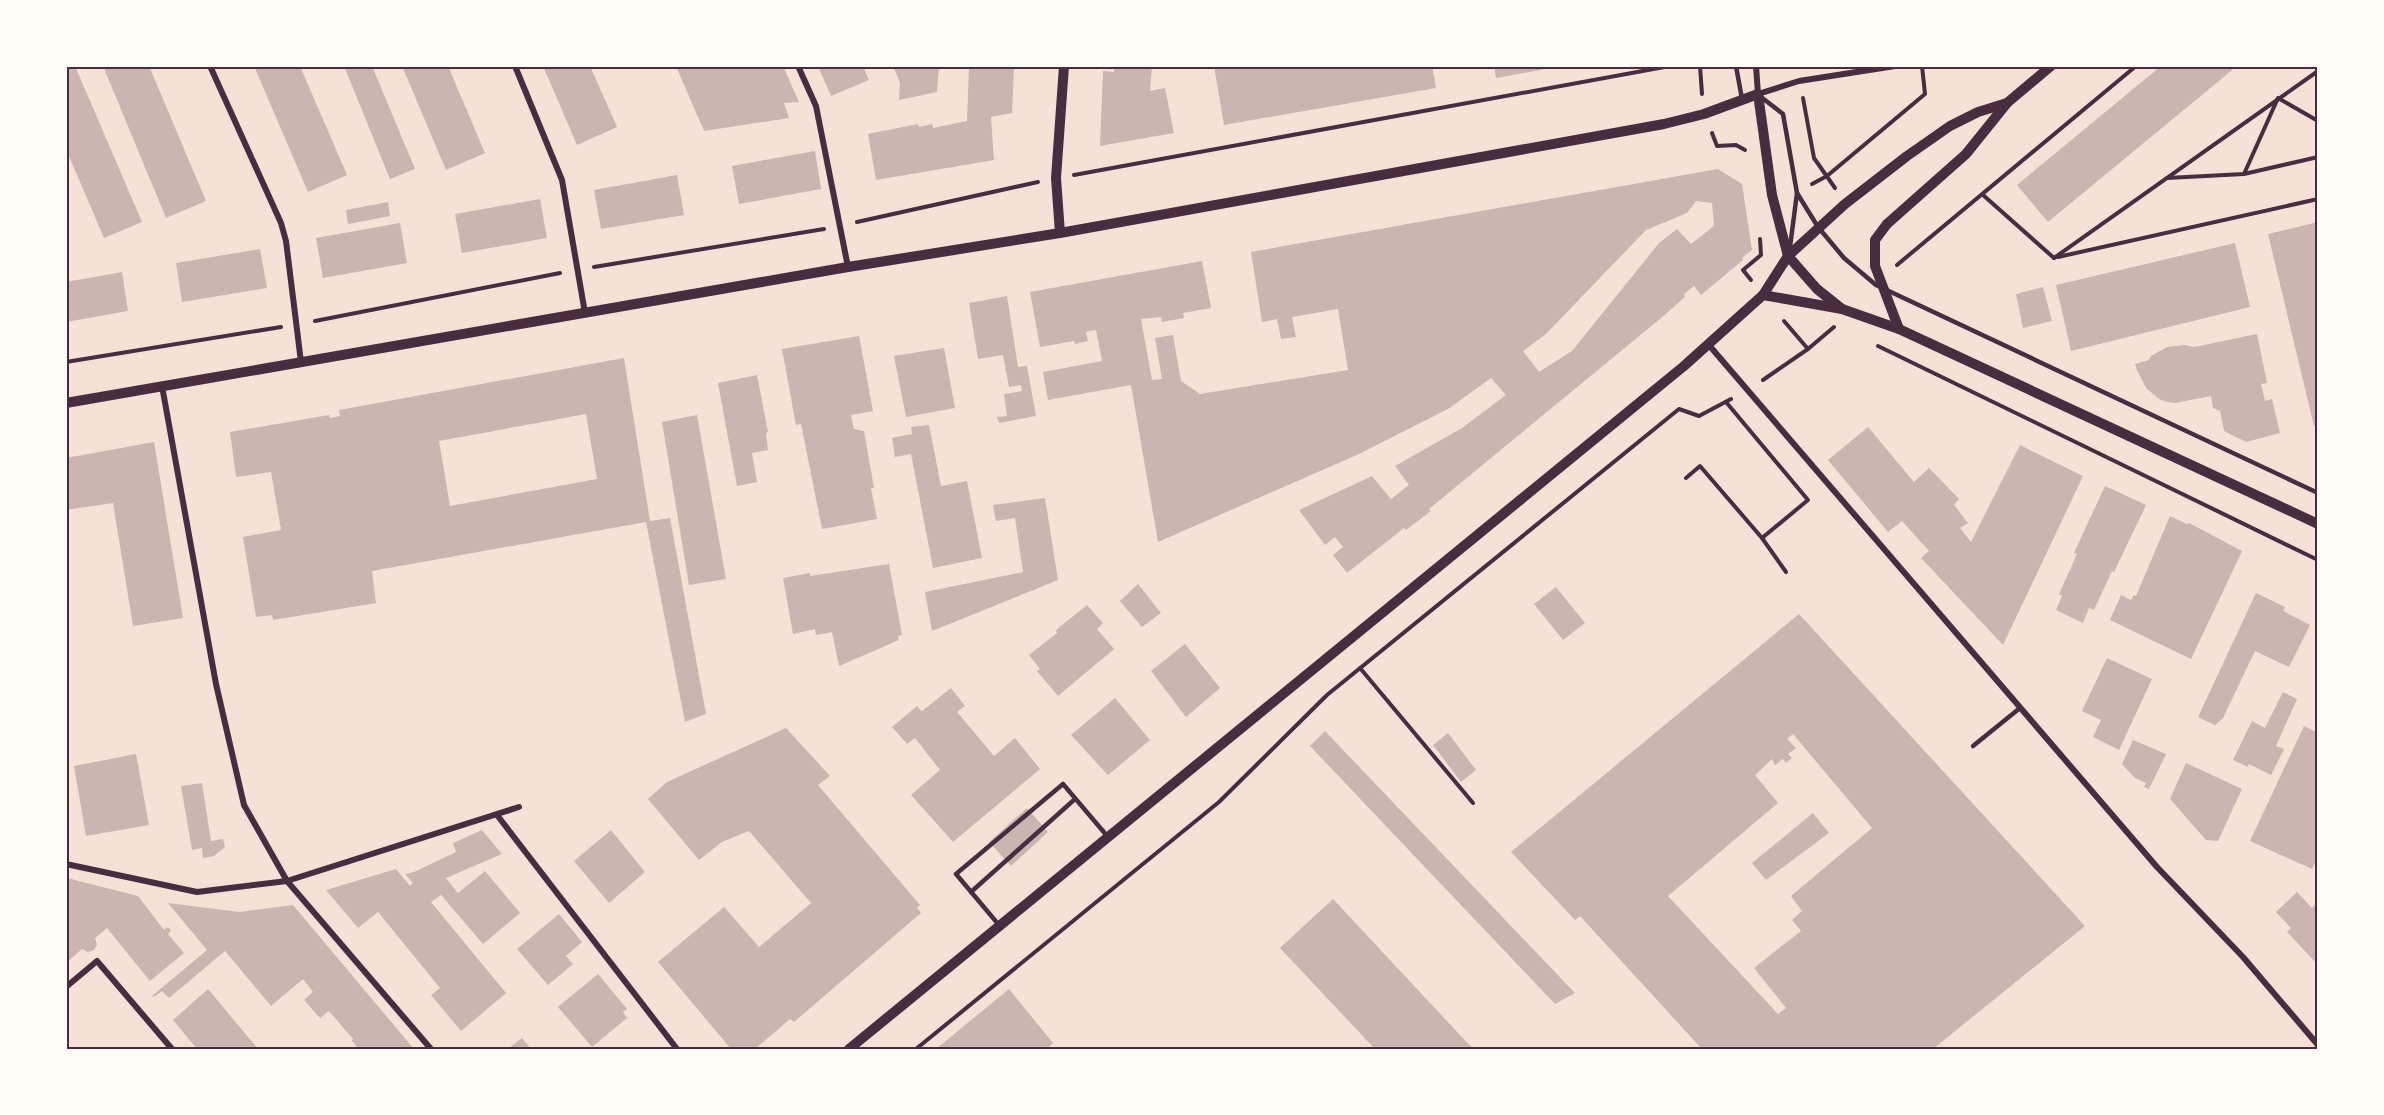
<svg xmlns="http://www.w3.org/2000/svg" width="2384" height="1115" font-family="Arial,sans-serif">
	<rect width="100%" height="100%" fill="#f7e1d7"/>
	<g fill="#ccb4b1" fill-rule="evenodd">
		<path d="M66,66h9l67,156 -38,16 -38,-89z"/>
		<path d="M103,66h46l57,135 -40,17z"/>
		<path d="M254,66h46l47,109 -39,17z"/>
		<path d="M344,66h28l43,103 -25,10z"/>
		<path d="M402,66h46l37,87 -39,17z"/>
		<path d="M543,66h47l27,61 -40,18z"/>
		<path d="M676,66h107l16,36 -15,1 5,15 -85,13z"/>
		<path d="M818,66h45l6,14 -38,16z"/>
		<path d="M893,66h46l-2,26 -38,8 1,-17z"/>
		<path d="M969,66h45l-2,47 -21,4 3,43 -118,20 -8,-46 50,-10 1,3 13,-3 1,4 34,-7z"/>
		<path d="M1114,66h38l-2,25 15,-3 9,45 -74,13 3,-75 11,1z"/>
		<path d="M1214,66h218l4,22 -212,37z"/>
		<path d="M1494,66h63v1l-61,11z"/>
		<path d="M2161,66h76l-189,156 -31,-37z"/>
		<path d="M815,151l6,38 -82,15 -7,-38z"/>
		<path d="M1718,169l24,15 10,66 -10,8 1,2 -42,35 -7,-9 -10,8 1,3 -25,22 -231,190 2,2 -25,19 -2,-2 -57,45 -14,-18 10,-8 -8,-10 -10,8 -26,-35 73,-34 19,23 18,-14 -14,-19 67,-38 44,-33 -15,-17 -43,31 -89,45 -201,88 -27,-157 -83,15 -5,-28 59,-11 -6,-31 -10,2 2,9 -13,3 -1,-3 -34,6 -10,-55 172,-31 9,47 -28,5 1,5 -22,4 -1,-5 -20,2 11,61 10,-1 -7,-41 18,-3 8,46 19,13 148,-24 -10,-61 -46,8 4,20 -15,2 -4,-20 -15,3 -11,-70zM1696,201l16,2 2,23 -23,18 -14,-15 -18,14 -87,108 -33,21 -16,-21 23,-17 100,-104 41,-17z"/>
		<path d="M677,175l7,40 -83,14 -7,-39z"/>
		<path d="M540,199l7,39 -85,15 -7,-39z"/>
		<path d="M388,202l2,14 -42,8 -2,-14z"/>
		<path d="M2318,222v203l-4,1 -46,-192z"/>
		<path d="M400,223l7,40 -84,15 -7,-40z"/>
		<path d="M2235,243l15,64 -179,44 -15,-66z"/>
		<path d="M260,249l7,39 -85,14 -6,-39z"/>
		<path d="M122,272l6,39 -62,11v-40z"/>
		<path d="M2043,287l9,34 -29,7 -7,-34z"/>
		<path d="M1007,296l11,71 9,-1 9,50 -37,7 -2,-6 10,-1 -3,-22 18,-3 -1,-6 -12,2 -6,-32 -25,4 -9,-56z"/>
		<path d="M2257,334l10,49 -6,1 4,17 7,-2 8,34 -34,9 -22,-11 -4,-20 -7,-3 -2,-12 -36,7 -8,-1 -8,-3 -13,-11 -9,-18 -2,-6 14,-4 2,-4 16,-9 17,-2 10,2z"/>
		<path d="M859,336l14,75 -22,4 3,14 10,2 10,57h-3l6,31 -55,10 -21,-105 -5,1 -14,-76z"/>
		<path d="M944,348l11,60 -49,9 -12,-61z"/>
		<path d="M624,358l26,163 20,-3 36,196 -21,8 -39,-200 -274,49 4,32 -103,17 -1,-5 -16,2 -13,-80 38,-7 -10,-58 -35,5 -6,-45 99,-17 1,3 10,-2 -1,-6zM586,414l11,65 -147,27 -11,-65z"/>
		<path d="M757,375l11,57 -2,1 2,17 -16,3 5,29 -20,4 -19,-103z"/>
		<path d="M697,415l29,164 -37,6 -27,-163z"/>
		<path d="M929,425l12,61 26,-5 15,77 -49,10 -22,-114 -16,3 -3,-19 20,-4 -1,-7z"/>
		<path d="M1868,427l46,55 15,-14 30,31 -5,6 14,18 -8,5 11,14 49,-97 63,31 -80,169 -82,-87 8,-7 -27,-30 -14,11 -60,-72z"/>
		<path d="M154,442l29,176 -50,8 -20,-123 -47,7v-52z"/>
		<path d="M2105,486l41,19 -32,67 -2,-1 -18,39 -5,-2 -6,15 -27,-13 6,-14 -3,-2 18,-40 -3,-1z"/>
		<path d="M1045,498l13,82 -126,51 -7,-39 98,-20 -8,-54 -19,3 -3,-16z"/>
		<path d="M2170,516l17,8 2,-1 53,28 -51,108 -81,-39 11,-25 10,5 3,-5 2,1z"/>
		<path d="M889,564l13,71 -4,1 1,4 -60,26 -7,-34 -16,3 -1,-6 -22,5 -10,-56 27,-5v3z"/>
		<path d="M1138,584l23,29 -19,14 -22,-26z"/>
		<path d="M1556,587l29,36 -22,17 -29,-36z"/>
		<path d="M2256,593l29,14 -2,4 27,14 -21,42 -34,-16 -32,67 -8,7 -17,-8z"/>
		<path d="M1087,605l16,18 -6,6 17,20 -56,47 -21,-25 3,-2 -11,-14 28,-22 -1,-3z"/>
		<path d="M1799,614l286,312 -152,123h-231l-122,-133 -5,4 -64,-68zM1793,734l79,94 -81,68 11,15 -10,9 9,11 -47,37 32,40 -8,6 -110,-118 110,-93 -23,-28 17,-16 3,6 8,-6 3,4 6,-5 -4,-4 8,-6 -9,-9z"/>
		<path d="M1185,644l35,44 -34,29 -35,-46z"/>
		<path d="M2107,658l45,21 -33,71 -26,-13 8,-17 -19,-9z"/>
		<path d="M951,688l14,18 -8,6 37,44 21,-18 25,31 -87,73 -42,-47 29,-25 -25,-32 -8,6 -15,-17 25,-21 5,5z"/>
		<path d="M2283,692l14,7 -21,47 8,3 -13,26 -22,-11 -1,3 -15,-7 19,-39 13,7z"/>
		<path d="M1115,698l35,42 -42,35 -37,-40z"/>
		<path d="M2304,726l14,7v123l-6,13 -62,-28z"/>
		<path d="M786,728l44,48 -12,9 102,120 -3,3 4,5 -127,109 -4,-3 -35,30h-24l-73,-87 66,-55 35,40 52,-44 -62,-72 -27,11 -23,18 -51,-61 19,-17z"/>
		<path d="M1325,731l250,262 -20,11 -245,-258z"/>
		<path d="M1448,733l28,37 -15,12 -28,-37z"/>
		<path d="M2133,740l33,14 -17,35 -5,-2 2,-4 -11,-5 -13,-14z"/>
		<path d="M136,754l13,71 -63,11 -12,-70z"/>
		<path d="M2186,763l56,26 -24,52 -12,-1 -36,-41z"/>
		<path d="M202,783l9,58 12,-2 2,8 -11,9 -11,2 -1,-10 -10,2 -11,-64z"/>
		<path d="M1027,808l21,24 -37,34 -22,-24z"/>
		<path d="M1813,813l16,20 -63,47 -14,-17z"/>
		<path d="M482,830l20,24 -56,24 12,15 27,-22 35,42 -37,31 -42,-49 -10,7 75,91 -45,38 -30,-36 9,-7 -62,-76 -20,16 -32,-38 70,-21 14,17 3,-3 -8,-9 9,-2 42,-20 -3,-9z"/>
		<path d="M611,830l34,42 -36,31 -35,-42z"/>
		<path d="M67,878l71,18 26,34 4,-3 3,4 -3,3 16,19 -34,28 -43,-53 -12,10 2,7 -3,5 -6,2 -6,-3 -16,14z"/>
		<path d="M2297,892l15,16 6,-6v63l-31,-33 4,-4 -15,-16z"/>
		<path d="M1333,899l140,150h-98l-95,-101z"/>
		<path d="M168,903l71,9 54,-7 121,144h-55l-7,-8 1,-2 -24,-28 -9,7 -16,-18 9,-8 -10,-13 -32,27 -46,-55 -56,47 -7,-7 -8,6 -2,-1 55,-46z"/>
		<path d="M559,914l23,28 -16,14 7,8 -25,21 -31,-36z"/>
		<path d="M598,974l29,35 -4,3 4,6 -35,29 -34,-40z"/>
		<path d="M208,989l50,60h-61l-24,-29z"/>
		<path d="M1009,989l44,54 -6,6h-111z"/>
		<path d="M522,1038l9,11h-23z"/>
	</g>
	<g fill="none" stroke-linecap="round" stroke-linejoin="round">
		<g stroke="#4a2c40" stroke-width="4">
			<path d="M1700,66l2,28"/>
			<path d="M1803,98l11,60 21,30"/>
			<path d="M1712,133l5,13 19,-1 9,5"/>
			<path d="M2244,174l74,-17"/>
			<path d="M1074,175l596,-109"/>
			<path d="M2167,178l77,-4 34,-76 40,23"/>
			<path d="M1812,184l15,-8 98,-82 -3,-28"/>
			<path d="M1983,195l71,63"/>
			<path d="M857,222l181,-40"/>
			<path d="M2058,257l260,-58"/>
			<path d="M2054,258l264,-187"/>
			<path d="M1897,265l239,-199"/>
			<path d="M594,267l230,-38"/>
			<path d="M1751,280l-8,-10 18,-15 -1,-16"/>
			<path d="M315,321l245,-48"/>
			<path d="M1784,321l24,28"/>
			<path d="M1878,346l440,214"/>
			<path d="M66,362l215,-35"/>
			<path d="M1763,380l45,-31 26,-22"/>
			<path d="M1726,402l82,98 -46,38 24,34"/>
			<path d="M1686,478l14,-12 62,72"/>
			<path d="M1360,668l113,135"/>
			<path d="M916,1049l303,-247 108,-107 352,-286 20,7 32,-17"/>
		</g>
		<g stroke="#4a2c40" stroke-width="4.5">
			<path d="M1736,66l6,33"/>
			<path d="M1761,97l22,17 14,79 -7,54"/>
			<path d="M1797,193l21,34 26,31 32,27 442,208"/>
			<path d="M1973,746l47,-38"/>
			<path d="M971,892l104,-93"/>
			<path d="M999,925l-43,-51 107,-90 45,53"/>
		</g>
		<g stroke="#4a2c40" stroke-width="6">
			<path d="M210,66l71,157 5,18 15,121"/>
			<path d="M515,66l47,114 23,133"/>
			<path d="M798,66l18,40 32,161"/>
			<path d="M1756,66l2,28 41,-13 96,-15"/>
			<path d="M1708,344l449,523 86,90 75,88"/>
			<path d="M162,386l54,298 28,121 43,76 144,168"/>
			<path d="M497,815l180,234"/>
			<path d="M66,864l131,28 90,-11 232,-74"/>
			<path d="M66,987l31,-26 75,88"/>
		</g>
		<g stroke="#4a2c40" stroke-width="10">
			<path d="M1060,233l-4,-55 8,-112"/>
			<path d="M1763,295l79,14 57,20 419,195"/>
			<path d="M1899,329l-24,-63v-26l12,-16 79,-70 41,-51 44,-37"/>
			<path d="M66,403l782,-136 212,-34 604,-109 40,-10 54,-20 14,101 16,61 29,33 25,20"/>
			<path d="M849,1049l835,-683 79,-71 25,-39 57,-52 62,-48 43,-30 28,-14 29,-9"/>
		</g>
	</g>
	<rect width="2384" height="1115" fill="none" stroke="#fffaf5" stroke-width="135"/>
	<rect x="68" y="68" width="2248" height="980" fill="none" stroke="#4a2c40" stroke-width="2"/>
</svg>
